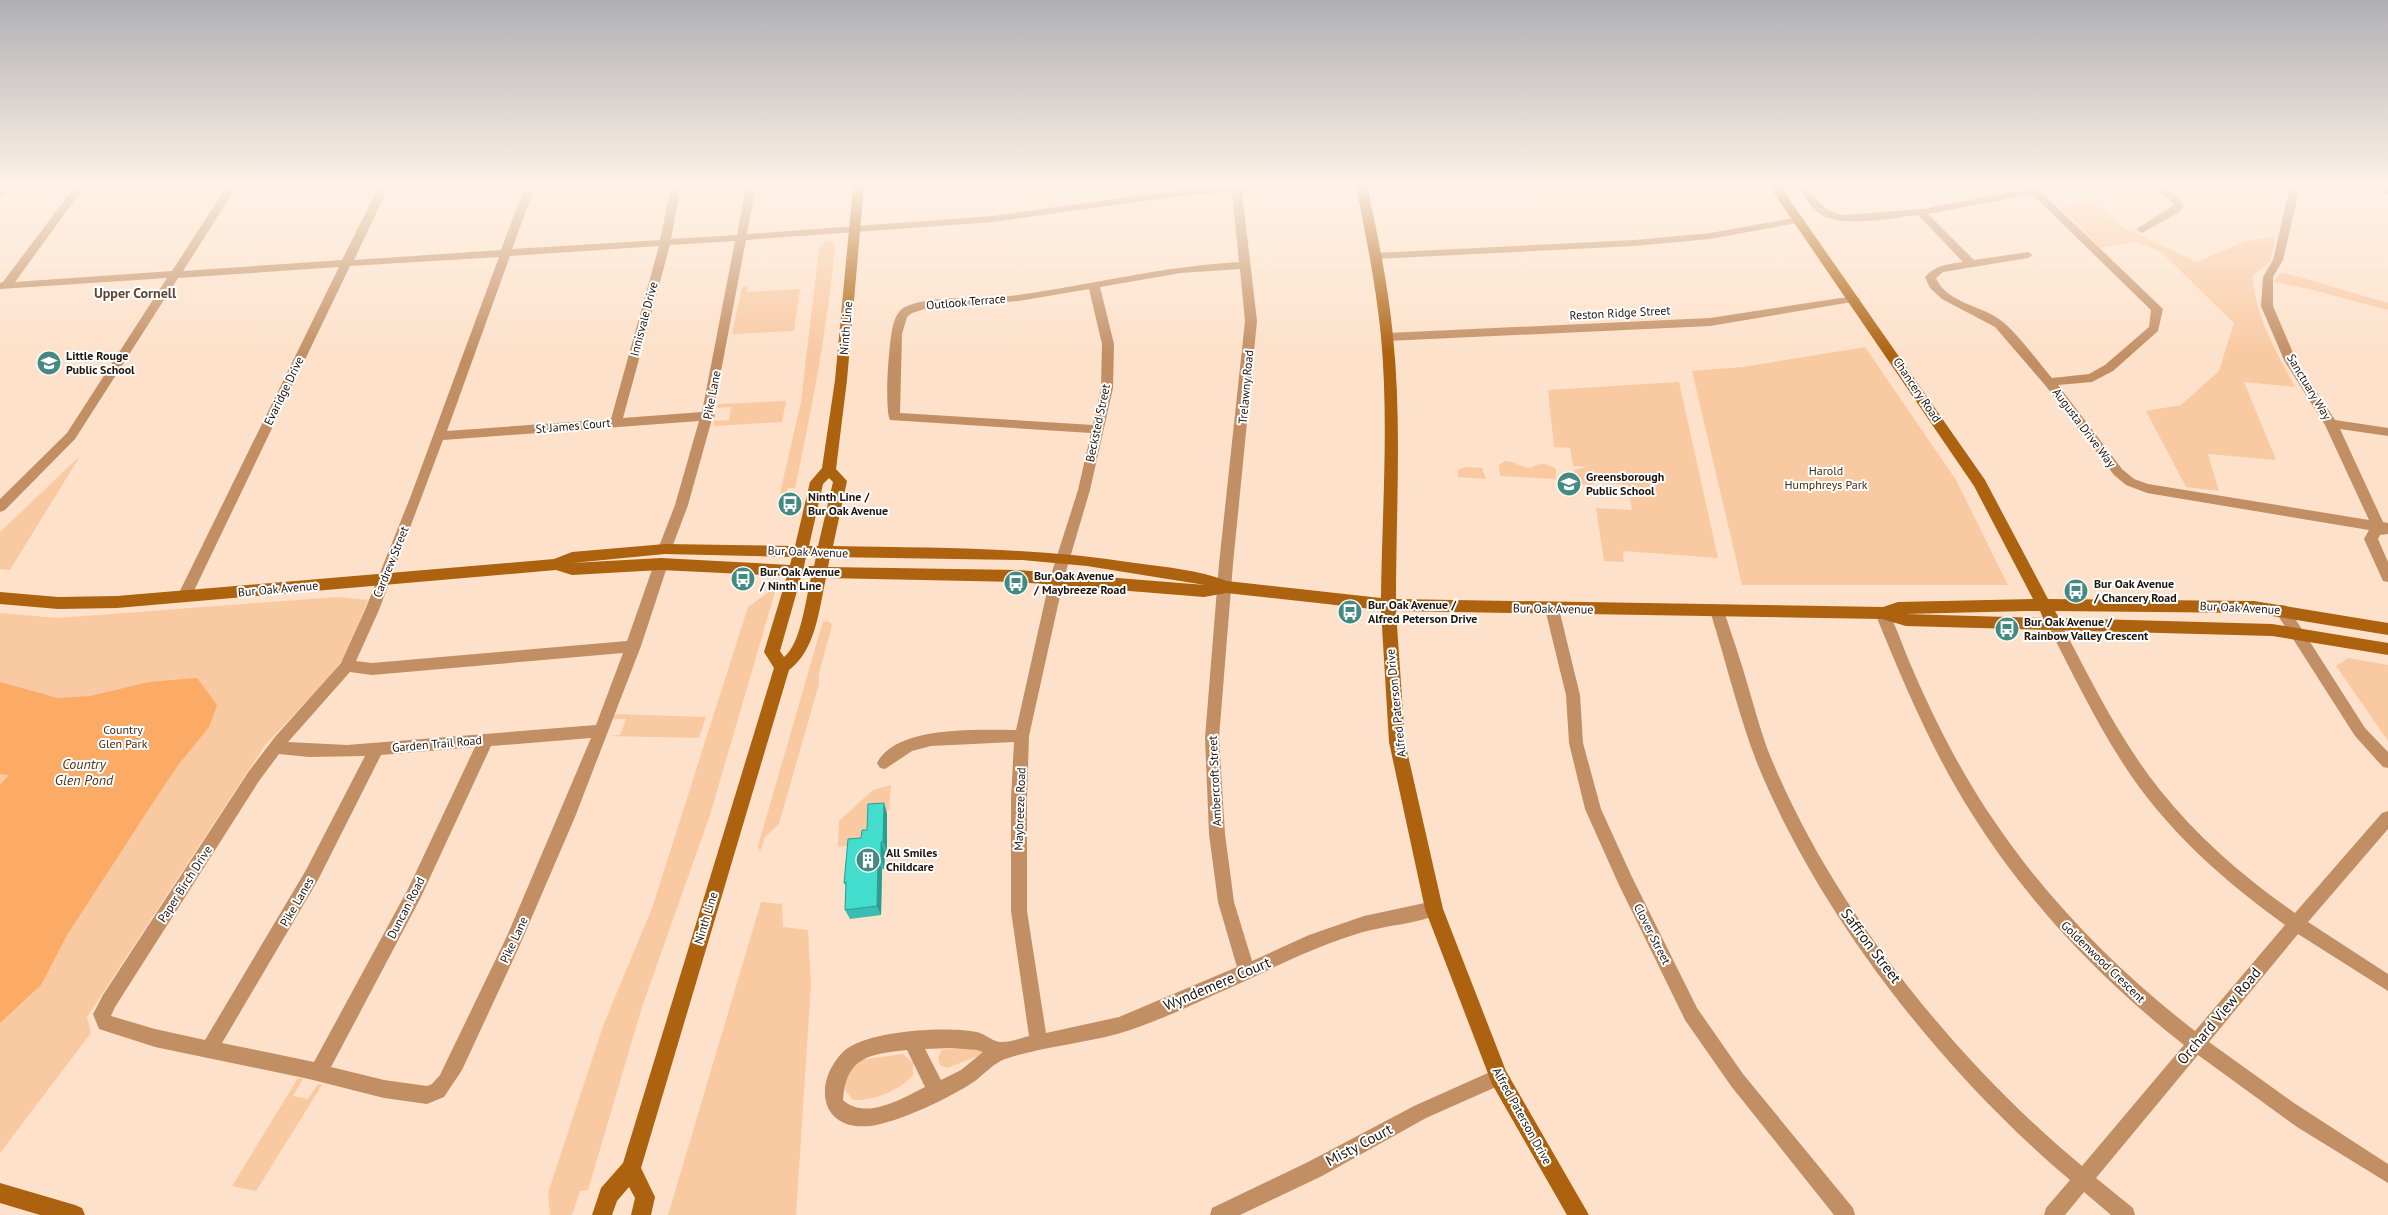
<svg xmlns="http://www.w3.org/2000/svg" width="2388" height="1215" font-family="'PT Sans',sans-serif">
	<rect width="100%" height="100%" fill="#fde1ca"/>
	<g fill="#f9c9a2">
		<path d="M2088,203l9,2 27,23 73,34 48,-21 30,-4 -4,24 -18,14c1,41 24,77 42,112l-51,-5 32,78 -68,-6 11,37 -33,-4 -40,-76 35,-6 38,-34 15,-48 -73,-71 -25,-10 -36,6 -39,-41z"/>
		<path d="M827,240l5,2 3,5c-8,82 -23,161 -40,241h-7l-2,5h-6l21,-91 18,-154z"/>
		<path d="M2282,272l106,31v7l-75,-20 -40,-8z"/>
		<path d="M748,286l-1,6 53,-3 -6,42 -62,3 10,-47z"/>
		<path d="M1865,347l91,133 52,105h-266l-50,-214 51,-4z"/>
		<path d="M1679,382l39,176 -95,-7 1,11 -20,-1 -8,-53 36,2 -4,-25 -35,-3v3l-17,-1 -2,-14 13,-3 -14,-1 -3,-18 -16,-1 -6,-57z"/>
		<path d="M786,401l-4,21 -69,4 1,-5 15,-1 2,-13 -14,1 1,-4z"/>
		<path d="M80,456l-70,114 -10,-1v-37z"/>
		<path d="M1505,461c11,1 15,6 26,7 8,-6 16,-5 25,1v10l-56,-3 -1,-11z"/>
		<path d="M1467,467l15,1 4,11 -28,-2v-8z"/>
		<path d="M773,589l2,3 -65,223 -68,192 -54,183 -8,1 -8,24h-22l-2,-22 55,-167 49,-118 96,-301z"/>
		<path d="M337,597l31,3 -23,57 -27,32 -53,56 -178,272 4,16 -91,120v-540l58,5z"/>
		<path d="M823,621l7,1 2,4 -13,47v11l-40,140 -14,13 -5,15 -2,-6z"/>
		<path d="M2348,658l40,7v76l-52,-75z"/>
		<path d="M615,714l91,3 -7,21 -92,-2 13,-1 6,-16h-13z"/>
		<path d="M891,785l-2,25 -19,4 -5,30 -27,3 1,-26 34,-31z"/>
		<path d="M761,902l21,2 1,23 25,3 3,54 -15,231h-128z"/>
		<path d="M980,1044l4,4 -1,6 -36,14 -7,-3 -2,-7 4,-8z"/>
		<path d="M903,1054l10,9v12c-12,15 -40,26 -60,25l-8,-10 -1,-14 14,-16z"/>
		<path d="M298,1078l5,1 -10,17 15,3 10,-15 4,1 -66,106 -24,-5z"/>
	</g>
	<path fill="#fcab66" d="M197,678l20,27 -8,22 -30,37 -21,31 -91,140 -26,50 -41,38v-238l9,-10 -9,-1v-92l58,16 32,-2 59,-14z"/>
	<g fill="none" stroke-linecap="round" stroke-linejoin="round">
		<g fill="#c28f64" fill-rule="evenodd">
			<path d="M11,186l-7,9 -4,1 1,-10z"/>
			<path d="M75,186h10l-70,96 157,-11 55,-85h10l-54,85 159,-11 37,-74h10l-35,74 147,-10 24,-64h10l-23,63 148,-9 11,-54h10l-10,53 66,-4 9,-49h10l-9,48 246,-18 193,-27 104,-3 -5,3 -43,3 15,129 -24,243 -14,174 6,96 9,68 18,59 57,-26 55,-19 70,-15 6,3 2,5 -2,5c-24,10 -52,11 -77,18 -45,13 -88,35 -131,55 -37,16 -76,36 -115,47 -37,10 -76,13 -112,25 -11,4 -21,15 -30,22 -23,16 -78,42 -105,45 -51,5 -57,-44 -27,-74 22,-22 105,-26 134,-20 8,2 18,11 25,10 9,0 19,-4 27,-6l-18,-125v-112l3,-57 -83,4 -19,5 -27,18 -5,-1 -3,-5c19,-38 103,-33 139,-33l34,-152 28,-88 13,-57 -201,-13c-6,-12 -1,-84 4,-98 2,-6 5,-12 11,-15 24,-12 76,-8 105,-11 77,-10 152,-30 229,-34l-7,-70 -46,3 -193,27 -247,18 -33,173 2,3 -3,3 -24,86 -18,48h-10l-2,-4 17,-44 24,-84 -256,19 -64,170 -23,51 16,2 255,-22 27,-77 7,-5 7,5 -27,82 -66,171 -56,130 -57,123 -18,27 -17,7 -43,-6 -75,-19 -154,-32 -56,-18 -6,-15 10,-19 146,-224 26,-34 66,-74 24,-53 45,-112 89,-241 -149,9 -159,331 -2,4h-10l-2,-4 162,-330 -161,11 -103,161 -70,71 -5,2v-13l67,-66 100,-155 -167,11v-6l3,-1zM735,241l-33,171 -79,6 47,-173zM659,246l-48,173 -164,12 63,-175zM1240,269l5,52 -26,243 -14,174 4,96 9,68 19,65 -118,50 -73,16 -19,-122v-112l2,-63 35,-158 26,-88 23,-102 1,-44 -14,-57 81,-14zM1089,289l13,55 -1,44 -8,37 -193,-12 2,-79 5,-17 5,-4 16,-5 91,-7zM623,653l-27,72 -249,20 -59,-3 62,-70 22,3zM591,738l-84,198 -67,139 -8,9 -5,2 -43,-6 -53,-13 89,-168 71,-153zM475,747l-67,142 -94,173 -92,-19 96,-163 63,-125zM279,754l30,3 56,-1 -59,114 -101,170 -50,-11 -44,-13 4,-9 144,-226zM952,1048l25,2 6,2 -22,18 -20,10 -16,-31zM907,1050l18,37c-22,11 -59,34 -82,13 3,-43 26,-46 64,-50z"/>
			<path d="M1797,186h10c9,14 19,27 37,29l79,-6 104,-20 -3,-3h34l-17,6 122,117 -5,22 -45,40 -21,11 -34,3 64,84 12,10 14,5 221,36 -44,-95 -41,-65 -23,-54 2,-29 10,-17 17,-74h10l-17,74 -10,17v29l23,54 39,60 53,8v8l-48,-7 43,93 5,1v11l-8,1 -2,4 10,23v20l-5,-1 -19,-42 5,-9 -222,-37 -21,-8 -12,-10 -69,-90 -50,-58 -53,-28 -12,-11 -5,-11c10,-12 23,-13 38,-15l-45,-47c-26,3 -73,13 -96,0 -11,-7 -18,-18 -25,-29zM2032,194l119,116 -2,17 -44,38 -16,9 -37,4c-14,-16 -33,-43 -49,-56 -20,-17 -56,-18 -67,-44l7,-6 85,-14 5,-3 -5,-3 -54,8 -46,-46z"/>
			<path d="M2146,186c17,0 28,5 38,19l-3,6 -39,22 -5,-3 1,-2 36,-23 -6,-7z"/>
			<path d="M2366,186h14l8,3v6z"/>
			<path d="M1799,217l5,3 -1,2 -93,17 -76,7 -258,13 -5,-3 5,-3 258,-13 76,-7z"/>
			<path d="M1854,296l6,3 -2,2 -148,25 -323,15 -6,-4 6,-4 323,-15z"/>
			<path d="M1552,604l5,1 2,4 21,86 3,48 18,66 30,66 66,133 46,66 110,134 2,7h-21l-103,-129 -46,-66 -66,-135 -34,-76 -16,-66 -3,-48 -21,-86 2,-4z"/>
			<path d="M2282,605l5,1 78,122 23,24v16l-5,-1 -28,-31 -78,-122 -2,-4 2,-4z"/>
			<path d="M1717,606l5,1 2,4c8,25 17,50 24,75 8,27 15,54 26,79 63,149 184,298 308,401l102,-121c-83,-65 -156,-142 -212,-231 -40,-63 -69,-132 -97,-201l2,-4h10c9,17 15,35 22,52 14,33 29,65 46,96 59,108 143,199 240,274l90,-106c-58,-42 -112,-89 -153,-148 -33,-48 -58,-101 -85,-153l2,-4h10c31,58 60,119 101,170 38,48 85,88 135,123l87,-100 6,-2v18l-80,93 80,52v17l-90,-57 -89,108 85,61 94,61v19l-91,-56 -99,-72 -102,123 37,30 2,7h-24l-27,-23 -19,23h-21l2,-7 24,-28c-127,-107 -250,-263 -313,-417 -19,-49 -31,-102 -47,-152l2,-4z"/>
			<path d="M1499,1068l6,3 3,6 -3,6 -79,35 -104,58 -82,39h-30l2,-7 96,-46 106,-56z"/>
		</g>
		<g fill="#ac620f" fill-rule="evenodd">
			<path d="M853,186h11l-17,194 -11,89 11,12 -14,65c102,2 200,1 302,17 31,4 63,7 92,18l154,17c1,-86 8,-175 0,-262 -5,-50 -15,-100 -25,-150h11c11,49 21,100 26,150 9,87 3,176 3,263l487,8 15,-5 135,-3 -59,-113 -205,-300h11l205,294 63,119 206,2 134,22v12l-134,-22 -199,-2 4,7 213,6 116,19v12l-116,-19 -366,-10 -24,-7 -486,-8 9,131 38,167 63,162 83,144h-22l-75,-131 -67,-175 -36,-167 -8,-132 -155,-17 -22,4 -186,-15 -192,-4c-7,31 -10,72 -37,92l-148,498 14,29 -4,18h-20l4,-17 -6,-11 -12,14 -5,14h-20l9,-27 22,-25 151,-495 -10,-16 23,-76 -126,-6 -89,5 -16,-5 -439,38 -59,1 -58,-5v-12l58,5 59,-1 437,-37 18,-7 93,-8 130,2 15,-64 12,-14 13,-88zM829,478l4,4 -15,64h-9l14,-62zM665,554l127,3 -2,8 -129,-7 -89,5zM806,557h10l-2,9h-10zM830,557l192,3 65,6 118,19 -187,-15 -190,-3zM801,577h10c-5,21 -10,67 -27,80l-4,-6zM2040,611l3,7 -138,-4 122,-3z"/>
			<path d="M0,1183l75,22 7,3 3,7h-45l-40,-12z"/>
		</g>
	</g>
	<path fill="#3abeb1" d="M887,813v39h-2l-1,17h-2l-1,46 -31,4 -5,-9 1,-24 -2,-3 17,-45 6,-8z"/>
	<g fill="#2f9b90">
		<path d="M884,803l3,10v39l-4,-10z"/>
		<path d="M881,842l4,10 -1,17 -3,-10z"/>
		<path d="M878,860l4,9 -1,46 -4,-9z"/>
	</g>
	<path fill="#43ddce" stroke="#2f9b90" d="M884,803l-1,39h-2v17l-3,1 -1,46 -32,4 1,-28 -2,1 4,-44 13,-1 1,-8h5l1,-26z"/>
	<linearGradient id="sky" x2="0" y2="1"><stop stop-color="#b0b0b4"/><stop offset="0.52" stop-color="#fef2e7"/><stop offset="1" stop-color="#fef2e7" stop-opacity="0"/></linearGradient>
	<rect width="2388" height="356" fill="url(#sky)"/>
	<defs>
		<symbol id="school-disc" viewBox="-11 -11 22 22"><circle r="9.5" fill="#448a82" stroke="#fff"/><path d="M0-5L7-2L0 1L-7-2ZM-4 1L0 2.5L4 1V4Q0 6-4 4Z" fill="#fff"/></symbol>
		<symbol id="bus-disc" viewBox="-11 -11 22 22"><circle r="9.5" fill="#448a82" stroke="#fff"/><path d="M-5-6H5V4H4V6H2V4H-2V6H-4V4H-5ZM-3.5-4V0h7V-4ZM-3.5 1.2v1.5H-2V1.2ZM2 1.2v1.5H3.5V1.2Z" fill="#fff"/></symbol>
		<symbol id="building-disc" viewBox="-11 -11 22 22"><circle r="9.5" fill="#448a82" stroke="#fff"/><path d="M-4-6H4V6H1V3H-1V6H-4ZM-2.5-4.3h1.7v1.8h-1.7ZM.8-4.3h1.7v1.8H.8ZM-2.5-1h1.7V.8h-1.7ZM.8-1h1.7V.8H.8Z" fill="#fff"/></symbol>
	</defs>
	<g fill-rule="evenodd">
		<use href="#school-disc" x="35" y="349" width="28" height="28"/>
		<use href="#school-disc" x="1555" y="470" width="28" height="28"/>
		<use href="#bus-disc" x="776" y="490" width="28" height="28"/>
		<use href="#bus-disc" x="729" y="565" width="28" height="28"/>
		<use href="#bus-disc" x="1002" y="569" width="28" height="28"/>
		<use href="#bus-disc" x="2062" y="577" width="28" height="28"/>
		<use href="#bus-disc" x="1336" y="598" width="28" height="28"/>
		<use href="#bus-disc" x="1993" y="615" width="28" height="28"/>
		<use href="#building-disc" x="854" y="846" width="28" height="28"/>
	</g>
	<g text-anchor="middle" stroke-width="4" stroke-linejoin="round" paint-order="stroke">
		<g font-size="12" fill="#1f150d" stroke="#fff">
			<text transform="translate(966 302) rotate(-5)" y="4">Outlook Terrace</text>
			<text transform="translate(1620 313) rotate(-3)" y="4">Reston Ridge Street</text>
			<text transform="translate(644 319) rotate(-75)" y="4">Innisvale Drive</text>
			<text transform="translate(846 328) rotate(-85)" y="4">Ninth Line</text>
			<text transform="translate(1246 387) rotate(-85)" y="4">Trelawny Road</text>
			<text transform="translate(2309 387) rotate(59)" y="4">Sanctuary Way</text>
			<text transform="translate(1917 390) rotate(56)" y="4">Chancery Road</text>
			<text transform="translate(284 391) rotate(-64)" y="4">Evaridge Drive</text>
			<text transform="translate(712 395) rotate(-79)" y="4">Pike Lane</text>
			<text transform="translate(1098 423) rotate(-78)" y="4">Becksted Street</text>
			<text transform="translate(573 426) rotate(-5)" y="4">St James Court</text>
			<text transform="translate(2084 428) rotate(53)" y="4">Augusta Drive Way</text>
			<text transform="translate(808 552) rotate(2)" y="4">Bur Oak Avenue</text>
			<text transform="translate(391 562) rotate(-68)" y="4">Cardrew Street</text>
			<text transform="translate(278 589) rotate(-5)" y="4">Bur Oak Avenue</text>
			<text transform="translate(2240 608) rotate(3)" y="4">Bur Oak Avenue</text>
			<text transform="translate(1553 609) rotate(1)" y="4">Bur Oak Avenue</text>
			<text transform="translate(1396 703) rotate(-96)" y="4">Alfred Paterson Drive</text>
			<text transform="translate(437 744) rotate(-5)" y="4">Garden Trail Road</text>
			<text transform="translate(1215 781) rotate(-93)" y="4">Ambercroft Street</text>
			<text transform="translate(1020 809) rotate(-88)" y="4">Maybreeze Road</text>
			<text transform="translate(185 884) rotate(-57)" y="4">Paper Birch Drive</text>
			<text transform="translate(297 902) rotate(-60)" y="4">Pike Lanes</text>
			<text transform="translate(406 908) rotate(-63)" y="4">Duncan Road</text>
			<text transform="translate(706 918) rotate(-73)" y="4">Ninth Line</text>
			<text transform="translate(1652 934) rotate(63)" y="4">Clover Street</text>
			<text transform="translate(514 940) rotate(-65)" y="4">Pike Lane</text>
			<text transform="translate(2103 962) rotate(44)" y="4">Goldenwood Crescent</text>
			<text transform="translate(1522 1116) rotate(61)" y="4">Alfred Paterson Drive</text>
		</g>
		<g font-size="12" font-weight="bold" fill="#1f150d" stroke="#fff" text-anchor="start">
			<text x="66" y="360">Little Rouge<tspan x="66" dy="14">Public School</tspan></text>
			<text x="1586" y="481">Greensborough<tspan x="1586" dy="14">Public School</tspan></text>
			<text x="808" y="501">Ninth Line /<tspan x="808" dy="14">Bur Oak Avenue</tspan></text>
			<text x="760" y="576">Bur Oak Avenue<tspan x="760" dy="14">/ Ninth Line</tspan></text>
			<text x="1034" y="580">Bur Oak Avenue<tspan x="1034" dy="14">/ Maybreeze Road</tspan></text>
			<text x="2094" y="588">Bur Oak Avenue<tspan x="2094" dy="14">/ Chancery Road</tspan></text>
			<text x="1368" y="609">Bur Oak Avenue /<tspan x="1368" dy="14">Alfred Peterson Drive</tspan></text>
			<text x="2024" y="626">Bur Oak Avenue /<tspan x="2024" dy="14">Rainbow Valley Crescent</tspan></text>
			<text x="886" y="857">All Smiles<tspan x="886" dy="14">Childcare</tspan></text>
		</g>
		<g font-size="12" fill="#492a0c" stroke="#fff">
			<text x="1826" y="475">Harold<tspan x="1826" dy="14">Humphreys Park</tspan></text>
			<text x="123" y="734">Country<tspan x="123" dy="14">Glen Park</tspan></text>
		</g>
		<g font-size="14" font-weight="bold" fill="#5d4633" stroke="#fff">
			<text x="135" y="298">Upper Cornell</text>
		</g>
		<g font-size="14" font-style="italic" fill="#553417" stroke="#fff">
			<text x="84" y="769">Country<tspan x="84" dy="16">Glen Pond</tspan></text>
		</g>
		<g font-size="15" fill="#1f150d" stroke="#fff">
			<text transform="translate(1871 946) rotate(53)" y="5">Saffron Street</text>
			<text transform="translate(1217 984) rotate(-23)" y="5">Wyndemere Court</text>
			<text transform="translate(2219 1016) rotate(-50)" y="5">Orchard View Road</text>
			<text transform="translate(1359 1145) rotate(-28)" y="5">Misty Court</text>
		</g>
	</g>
</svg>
